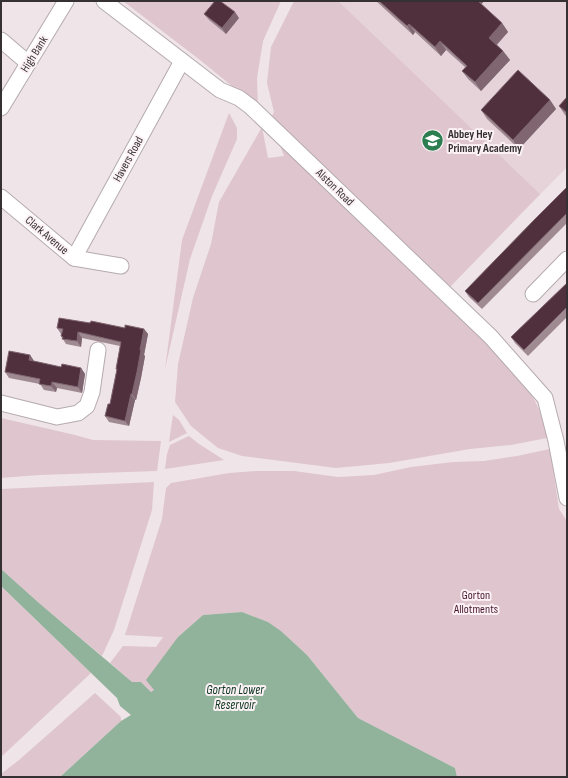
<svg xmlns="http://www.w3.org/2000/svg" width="568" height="778" font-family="'Sofia Sans Condensed',sans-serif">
	<rect width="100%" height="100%" fill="#efe4e8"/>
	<path fill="#e6d3d9" d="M331,1h236v166l-120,123 -175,-174z"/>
	<g fill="#dfc5ce">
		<path d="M123,1h158l-18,40 -6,37 1,29 -58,-47z"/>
		<path d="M294,1h44l202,193 -93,96 -175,-174 2,-4 -7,-29 4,-36z"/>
		<path d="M229,113l8,15v11l-25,57 -22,63 -25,110 17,-129z"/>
		<path d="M262,127l6,31 16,-2 -7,-19 232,228c7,10 17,20 23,31 8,12 12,28 15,42l-36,7 -41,4 -81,14 -53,5 -94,-12 -24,-8 -27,-22 -16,-24 3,-38 15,-66 18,-54 8,-42z"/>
		<path d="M173,415l6,5 8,13 -18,9z"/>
		<path d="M1,418l74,17 18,5 68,1 -4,30 -118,4 -38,3z"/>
		<path d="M189,436l10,8 25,16 -59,9 2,-15 3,-9z"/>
		<path d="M550,449l9,60 8,12v256h-110l-2,-9 -97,-50 -51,-63 -26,-24 -13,-9 -26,-10 -39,3 -25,22 -24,53 -3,2 -10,-10h-9l-22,-19 13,-17 33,1 7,-10 -38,-2 37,-116 4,-31 5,-5 58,-10 27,-2h38l44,6 36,-2 37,-8 42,-5 31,-1 33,-5z"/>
		<path d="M154,482l-2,28 -38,120 -12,26 -63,-53 -38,-34v-80z"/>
		<path d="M1,586l90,87 -90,84z"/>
		<path d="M95,693l26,24v4l-61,56h-59v-3l18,-14z"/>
	</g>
	<path fill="#91b29b" d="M1,569l38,34 93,79h9l10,10 3,-2 -8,-10 32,-43 25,-22 39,-3 26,10 13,9 26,24 51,63 97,50 2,9h-397l61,-56 10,-6 -11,-9 -3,-8 -116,-112z"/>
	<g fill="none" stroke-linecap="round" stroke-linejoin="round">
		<defs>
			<g id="minor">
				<path d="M104,1l116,89 19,8 12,9 240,230 54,61 11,43 11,57"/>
				<path d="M1,40l27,23"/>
				<path d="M1,108l65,-107"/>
				<path d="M1,197l73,61 47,8"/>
				<path d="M74,258l108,-197"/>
				<path d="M533,294l34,-35"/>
				<path d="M1,403l56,14 21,-4 9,-7 5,-14 6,-42"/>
			</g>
		</defs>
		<use href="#minor" stroke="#b5abae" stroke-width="17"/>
		<use href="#minor" stroke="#fff" stroke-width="15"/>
	</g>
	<g fill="#9f8a92">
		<path d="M376,1h108l-3,3 21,19 6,9 -11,13 6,6 7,9 -29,31 -13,-12 -6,-8 3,-4 -19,-17 -5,6 -26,-24 -2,3z"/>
		<path d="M204,14l35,4 -13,16 -17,-14z"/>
		<path d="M567,97v20l-2,-2 -6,-9z"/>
		<path d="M550,100l6,9 -37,40 -32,-30 -6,-9z"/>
		<path d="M567,187v36l-85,86 -13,-12 -4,-6z"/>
		<path d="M567,283v34l-39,39 -13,-13 -4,-6z"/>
		<path d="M90,323l35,5 19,1 4,5 -4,21 1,1 -4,22 -5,22h-1l-6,26 -20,-4 -4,-6 5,-12 7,-34 -1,-1 4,-23 -38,-8 -1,9 -15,-3 -5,-8 1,-2h-1l-4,-6z"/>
		<path d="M30,355l4,6 27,6 20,1 4,6 -3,19 -25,-5 -1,4 -12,-2 -4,-6 -31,-6 -4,-6z"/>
	</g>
	<g fill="#7f6670">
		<path d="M476,1h8l-4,5z"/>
		<path d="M235,12l4,6 -13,16 -4,-6z"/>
		<path d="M502,23l6,9 -13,14 -6,-8z"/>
		<path d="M409,24l6,8 -2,3 -6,-9z"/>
		<path d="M440,41l6,9 -5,6 -6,-9z"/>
		<path d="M503,51l7,9 -29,31 -6,-9z"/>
		<path d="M550,100l6,9 -37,40 -6,-9z"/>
		<path d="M144,329l4,5 -4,21 1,1 -4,22 -5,22 -4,-6z"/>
		<path d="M78,332l4,6 -1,9 -4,-6z"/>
		<path d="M30,355l4,6 -5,-1z"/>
		<path d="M81,368l4,6 -3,19 -4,-6z"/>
		<path d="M52,382l5,6 -1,4 -5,-6z"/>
		<path d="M131,394l4,6 -6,26 -4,-5z"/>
	</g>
	<g fill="#4f303c" stroke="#7f6670">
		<path d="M215,1h5l15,11 -13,16 -18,-14z"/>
		<path d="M379,1h99l24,22 -13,15 14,13 -28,31 -13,-11 5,-5 -27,-25 -5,6 -26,-23 -2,2z"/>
		<path d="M518,70l32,30 -37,40 -32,-30z"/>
		<path d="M567,97v16l-8,-7z"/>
		<path d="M567,187v26l-89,90 -13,-12 71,-73z"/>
		<path d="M567,283v24l-43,43 -13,-13z"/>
		<path d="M59,318l31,5 1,-2 34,7v-3l19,4 -4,21h1l-4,22 -5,22h-1l-6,27 -20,-5 3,-12h2l7,-35h-1l5,-27 -43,-10 -1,9 -15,-2 1,-2 -2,-1 2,-7 -6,-1z"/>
		<path d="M9,351l21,4 -1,5 32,7 1,-3 19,4 -3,19 -26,-5 -1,4 -12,-2 1,-5 -35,-7z"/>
	</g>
	<defs>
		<symbol id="school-disc" viewBox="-11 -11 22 22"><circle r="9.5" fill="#2c7e50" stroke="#fcf1f5"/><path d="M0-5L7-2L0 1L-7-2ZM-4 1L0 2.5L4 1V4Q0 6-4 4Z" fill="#fff"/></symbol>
	</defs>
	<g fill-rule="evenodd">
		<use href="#school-disc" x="420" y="128" width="25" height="25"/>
	</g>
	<g text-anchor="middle" stroke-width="4" stroke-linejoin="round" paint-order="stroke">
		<g font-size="12" fill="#353132" stroke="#fcf1f5">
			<text transform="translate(34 54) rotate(-58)" y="4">High Bank</text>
			<text transform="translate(128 159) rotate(-61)" y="4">Havers Road</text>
			<text transform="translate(335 187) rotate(44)" y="4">Alston Road</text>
			<text transform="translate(47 235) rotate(40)" y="4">Clark Avenue</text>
		</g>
		<g font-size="12" font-weight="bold" fill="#353132" stroke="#fcf1f5" text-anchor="start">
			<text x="448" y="138">Abbey Hey<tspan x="448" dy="14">Primary Academy</tspan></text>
		</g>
		<g font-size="12" fill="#48172d" stroke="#fcf1f5">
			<text x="476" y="599">Gorton<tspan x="476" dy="14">Allotments</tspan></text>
		</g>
		<g font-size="13" font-style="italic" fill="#0a351e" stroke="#fcf1f5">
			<text x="235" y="694">Gorton Lower<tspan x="235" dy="15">Reservoir</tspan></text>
		</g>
	</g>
	<rect width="568" height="778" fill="none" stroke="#353132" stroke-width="4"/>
</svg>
